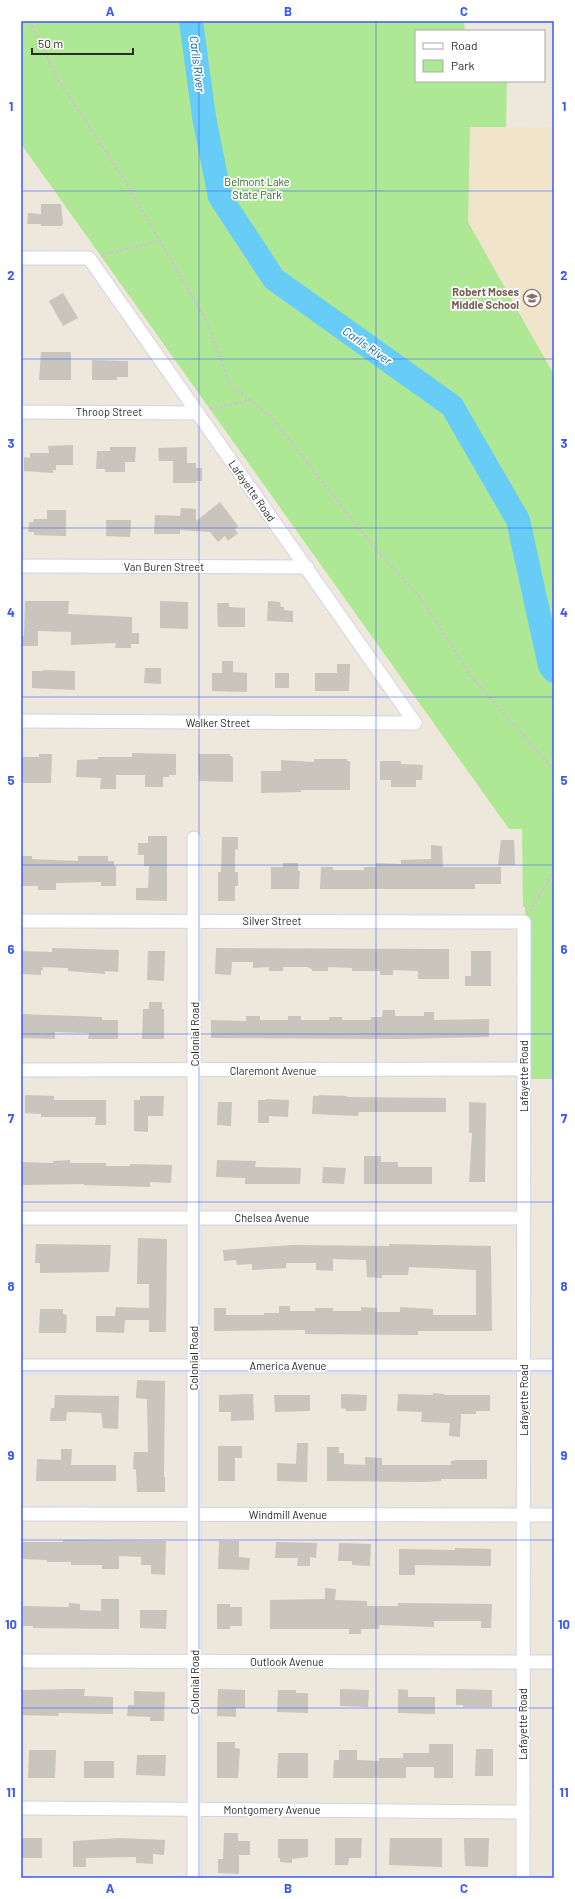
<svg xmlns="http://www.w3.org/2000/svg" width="575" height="1899" font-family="Barlow,sans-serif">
	<rect width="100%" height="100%" fill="#eee7dc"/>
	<path fill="#f0e5cb" d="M554,127v248l-86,-153 -56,-94z"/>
	<path fill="#afe895" d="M21,21h443l1,10h-49v50h91l-1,46h-36l-2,95 86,153v704h-24l-5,-172h-2l-1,-78h-13l-488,-685z"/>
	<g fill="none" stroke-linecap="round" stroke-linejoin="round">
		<path stroke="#68cdf6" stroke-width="24" d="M191,21l13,96 16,80 54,82 178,127 66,114 32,146 4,5"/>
	</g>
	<g fill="#c9c4bc">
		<path d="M41,204h20l2,20 -2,2h-20v-2h-14l1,-11 13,1z"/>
		<path d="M63,293l15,25 -15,8 -14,-25z"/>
		<path d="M41,352h30v28h-32z"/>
		<path d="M92,360l36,1v16h-11v3h-25z"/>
		<path d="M73,445v20h-17v5h-3v3l-29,-2v-14l6,1v-5h19l-1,-7z"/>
		<path d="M110,447h26l-1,15h-10v10h-20v-3h-9l1,-18h13z"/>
		<path d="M187,447v16h9v5h6v13h-6v2h-23v-22h-14l-1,-13z"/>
		<path d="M220,502l18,24 -3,3 3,4 -10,8 -3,-5 -7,6 -8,-10 -30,-2v4h-26l1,-19 25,1 1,-8 15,1v12z"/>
		<path d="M47,510h19v26l-32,-1v-3h-6l1,-10h4l1,-3h13z"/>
		<path d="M106,520h25l-1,17 -24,-1z"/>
		<path d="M25,601h44l-1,13 64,3v16h7v11h-8v4h-16l1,-5 -45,2v-13l-33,-1v15h-17v-11l3,1z"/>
		<path d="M160,601l28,1v27l-28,-1z"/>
		<path d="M268,601l12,1 1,5h3v3l9,1v11l-26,-1z"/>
		<path d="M217,603h12v4l16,1v19h-27z"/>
		<path d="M222,661h11v11l14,1v19l-35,-1v-18h10z"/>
		<path d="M337,664h13l-1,27h-34v-18h22z"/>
		<path d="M145,668h16v16l-17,-1z"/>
		<path d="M43,670l32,1v19l-43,-2v-17h11z"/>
		<rect x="275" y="673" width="14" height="15"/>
		<path d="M132,753l44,1v21h-7v2h-6v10h-18v-12h-29v14h-16l1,-11 -25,-1 1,-17 21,-1v-2h34z"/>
		<path d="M39,754h13l-1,29h-30v-26h18z"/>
		<path d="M198,754h32v2l3,1v25l-34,-1z"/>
		<path d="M314,759h33v2h3v29h-49v2l-40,1v-22h20v-11l33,2z"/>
		<path d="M380,761h21v3l22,1 -1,15h-6v7h-25v-7h-11z"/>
		<path d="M148,836h19v65l-31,-1v-12h12l1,-22h-5v-11h-6v-12h10z"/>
		<path d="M222,837h16v13l-3,-1v23h3v14h-3v15h-17v-29h3z"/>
		<path d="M501,840h13l1,25h-17z"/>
		<path d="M431,845l11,1 1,21h58v17h-26v5h-155l1,-22h12v3h31v-3h12v-4l25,1v-4l30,-1z"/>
		<path d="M21,856h11v3l46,2v-5h30v5h6v5h2v20h-15v-4l-45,1v7h-18v-4h-17z"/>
		<path d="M283,863h15v8h2l-1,18h-28v-22h12z"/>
		<path d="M52,948l67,2 -1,22 -13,-1v3l-37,-3v-3l-25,-1v3h-2v5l-20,-1v-23l31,1z"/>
		<path d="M216,948l233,1v30h-31v-8l-25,-1v5h-13v-4h-28v-3l-24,-1v4h-16v-2l-5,-2h-24v4h-14v-4l-16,1v-6h-21l-1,13 -16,-1z"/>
		<path d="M148,951h17l-1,30 -17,-1z"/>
		<path d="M471,951h20v35h-26v-10h6z"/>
		<path d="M149,1002h13v7h2v30h-22l1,-30h6z"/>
		<path d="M383,1010h12v6h29v-4h10v8l55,-1v18l-89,2 -189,-1v-18l35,1v-5h14v4h28v-4h13v4h28v-3h13v3h29v-3h11z"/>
		<path d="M21,1014l81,3v3h16v19h-30l1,-6 -34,-1v7l-34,-1z"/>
		<path d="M25,1095l29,1v4h52v25h-11l1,-8h-55v-3l-16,-1z"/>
		<path d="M319,1095l28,1v1l99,1v14h-87l-1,4 -46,-2 1,-18h6z"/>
		<path d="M140,1096h24l-1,20h-15v16l-14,-1v-31h6z"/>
		<path d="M266,1099l23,1 -1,17 -19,-1v7h-11v-23h8z"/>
		<path d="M218,1102h14l-1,24 -14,-1z"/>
		<path d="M469,1102l17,1 -1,79h-16l3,-49h-3z"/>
		<path d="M364,1156h17v6h17v5h34v17h-68z"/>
		<path d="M70,1160v3h36v3h24v-2l42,1 -1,18 -21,-1v5l-66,-2v-1l-63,1v-23l32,1v-2z"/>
		<path d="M217,1160l39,1 -1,6 46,1 -1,16h-55v-6l-29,-1z"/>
		<path d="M323,1167l23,1 -2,16 -22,-1z"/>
		<path d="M138,1238l29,1 -1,93h-17v-12h-24l-1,13 -28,-1v-16h19l1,-9 33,1v-24h-12z"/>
		<path d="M36,1244l75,1 -2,27 -69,1v-10h-5z"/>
		<path d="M389,1244l102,2 1,85h-74v4l-113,-1v-4l-91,1v-23h12v7h38v-2h15v-7h11v5h25v-3h18v3h28v-4l16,1v4h23v-5l33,2v6h43v-45l-67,-3 -1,8h-26v3l-15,-1 -1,-17 -33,-1v12l-17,-1v-7h-30v5l-34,2v-6l-15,1 -1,-5 -12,1 -1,-11 69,-5 97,1z"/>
		<path d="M40,1309h23v5l4,1 -1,18h-27z"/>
		<path d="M137,1380l28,1 -1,96h1v15h-28l-1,-22 -3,-1 1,-17h14l-1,-53 -11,-1z"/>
		<path d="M433,1393l11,1v1h46v16h-14v3h-15l-1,23 -11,-1 1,-13 -29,-1 1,-10 -25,-1 1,-17 35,1z"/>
		<path d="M253,1394l1,26 -23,1v-9h-12v-17z"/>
		<path d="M341,1394l26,1 -1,16h-20v-2l-5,-1z"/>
		<path d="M55,1395l64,1 -1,33 -15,-1 -2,-15 -34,-1 -1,9h-16l1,-13h3z"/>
		<path d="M274,1395h36v16l-35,1z"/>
		<path d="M297,1443h11l-1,39 -30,-1v-18l19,1z"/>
		<path d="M218,1446h24v12h-7v23h-17z"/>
		<path d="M327,1447h12v6h5v11l21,1v-8l17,1v7h69v-4l6,-1h30v19h-46v2l-18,1 -96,-1z"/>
		<path d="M61,1449h11l-1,16h45v16h-80l1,-22 24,1z"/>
		<path d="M63,1540l103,1 -1,34 -14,-1v-9h-10v-8l-22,-1v13h-17v-4h-31v-3h-24v-2l-26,-1v-17h42z"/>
		<path d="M219,1541h20v16l11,1 -1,12 -31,-1z"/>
		<path d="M276,1542l41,1 -1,15 -6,-1v9h-13l1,-8h-23z"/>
		<path d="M339,1543l32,1 -1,22 -18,-1v-4h-14z"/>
		<path d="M455,1548l36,1v17l-76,-1v10h-16v-26l56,1z"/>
		<path d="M325,1588l11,1 -1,11 32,1v5h31v-3l94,1 -1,24h-10v-7h-47v6l-55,-2v4h-18v5h-12v-5h-79v-29l55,-1z"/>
		<path d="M101,1599h18v30l-86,-1v-2h-10v-20l46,1v-4l11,1v6l21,1z"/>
		<path d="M217,1604h13v3h12v19h-12v3h-13z"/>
		<path d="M140,1610h27l-1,19 -26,-1z"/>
		<path d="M70,1689h15l-1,7 29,1v17l-54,-1 -1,3 -37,-1v-25z"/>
		<path d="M218,1689l27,1v18h-9v9l-19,-1z"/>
		<path d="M340,1689l29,1 -1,17 -28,-1z"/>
		<path d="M398,1689l10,1v7h27v17l-37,-1z"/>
		<path d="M456,1689l36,1v17h-29v-2h-7z"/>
		<path d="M278,1690h18v3h12v20l-31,-1z"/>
		<path d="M134,1691l31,1 -1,29h-14v-4l-23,-1 1,-11h6z"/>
		<path d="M217,1742h18v6l5,1 -2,29h-21z"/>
		<path d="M429,1744h24v34h-19v-11h-28v11h-73l1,-18h5v-10h18v10l22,1v-3h24v-5h26z"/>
		<path d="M476,1749h17v27h-18z"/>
		<path d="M29,1750h27l-1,28h-27z"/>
		<path d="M278,1753h30v25h-31z"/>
		<path d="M137,1755h29l-1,21 -29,-1z"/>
		<rect x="84" y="1761" width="30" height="17"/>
		<path d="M224,1833h14v8h12v14h-11v19l-21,-1v-14h5z"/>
		<rect x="21" y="1838" width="21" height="20"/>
		<path d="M121,1838l44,2 -1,15 -11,-1v10l-17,-1v-6l-50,1v9h-13v-26z"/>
		<path d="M335,1838h27l-1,20h-12l-1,7h-13z"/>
		<path d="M390,1838h52v29l-53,-2z"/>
		<path d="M464,1838h25l-1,29 -23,-1z"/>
		<path d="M278,1839h30v18l-16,2v4l-12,-1v-4h-2z"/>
	</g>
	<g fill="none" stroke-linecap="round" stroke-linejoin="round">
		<defs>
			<g id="minor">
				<path d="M21,258h68l326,465"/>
				<path d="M21,412l175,1"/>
				<path d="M21,566l286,1"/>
				<path d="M21,721l394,2"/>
				<path d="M194,838v1040"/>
				<path d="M21,921l503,1 -1,956"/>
				<path d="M21,1070l503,-1"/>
				<path d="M21,1218h502"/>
				<path d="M21,1366h533"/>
				<path d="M21,1514l533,1"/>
				<path d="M21,1661l533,1"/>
				<path d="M21,1808l502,4"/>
			</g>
		</defs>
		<use href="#minor" stroke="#d1d4e5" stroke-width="15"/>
		<g stroke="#c8c8c8" stroke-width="2.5" stroke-dasharray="3 2" stroke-linecap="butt">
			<path d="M29,21l30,60 66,100 82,141 23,62 41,33 108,136 41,44 50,78 84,95"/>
			<path d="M101,255l59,-14"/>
			<path d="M210,409l40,-9"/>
			<path d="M530,911l24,-40"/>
		</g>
		<use href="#minor" stroke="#fff" stroke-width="13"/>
	</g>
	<path fill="none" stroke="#3857ff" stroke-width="1" stroke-opacity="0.55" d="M199,21v1857M376,21v1857M21,191h533M21,359h533M21,528h533M21,697h533M21,865h533M21,1034h533M21,1202h533M21,1371h533M21,1540h533M21,1708h533"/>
	<defs>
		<symbol id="school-ring" viewBox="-11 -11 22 22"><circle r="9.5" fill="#fff" stroke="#8d6e63" stroke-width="1.5"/><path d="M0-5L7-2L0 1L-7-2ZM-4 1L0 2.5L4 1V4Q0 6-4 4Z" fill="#8d6e63"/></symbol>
	</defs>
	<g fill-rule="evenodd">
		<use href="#school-ring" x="522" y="288" width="20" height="20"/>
	</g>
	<g text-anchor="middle" stroke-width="3.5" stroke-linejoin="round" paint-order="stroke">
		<g font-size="11" fill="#256d15" stroke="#fff">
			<text x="257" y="186">Belmont Lake<tspan x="257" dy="13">State Park</tspan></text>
		</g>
		<g font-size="11" font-weight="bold" fill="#785e54" stroke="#fff" text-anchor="end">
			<text x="519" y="296">Robert Moses<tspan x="519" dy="13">Middle School</tspan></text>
		</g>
		<g font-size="11" fill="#2b2b2b" stroke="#fff">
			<text x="109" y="416">Throop Street</text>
			<text transform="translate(252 491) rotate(55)" y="4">Lafayette Road</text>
			<text x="164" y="571">Van Buren Street</text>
			<text x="218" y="727">Walker Street</text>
			<text x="272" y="925">Silver Street</text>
			<text transform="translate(195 1034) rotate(-90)" y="4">Colonial Road</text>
			<text x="273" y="1075">Claremont Avenue</text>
			<text transform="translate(524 1076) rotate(-90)" y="4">Lafayette Road</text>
			<text x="272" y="1222">Chelsea Avenue</text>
			<text transform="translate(194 1358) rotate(-90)" y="4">Colonial Road</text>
			<text x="288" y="1370">America Avenue</text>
			<text transform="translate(524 1400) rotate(-90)" y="4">Lafayette Road</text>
			<text x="288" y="1519">Windmill Avenue</text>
			<text x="287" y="1666">Outlook Avenue</text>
			<text transform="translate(195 1682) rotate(-90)" y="4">Colonial Road</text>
			<text transform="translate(523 1724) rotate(-90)" y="4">Lafayette Road</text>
			<text x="272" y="1814">Montgomery Avenue</text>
		</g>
		<g font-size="12" font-style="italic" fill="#0569a5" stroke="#fff">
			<text transform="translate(197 64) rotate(83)" y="4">Carlls River</text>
			<text transform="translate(367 346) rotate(35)" y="4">Carlls River</text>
		</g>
	</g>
	<rect width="575" height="1899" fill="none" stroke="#ffffff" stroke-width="44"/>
	<rect x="415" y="30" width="130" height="52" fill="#ffffff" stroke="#aaaaaa"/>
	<rect x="423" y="43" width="20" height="6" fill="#ffffff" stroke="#aaaaaa"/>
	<text x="451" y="50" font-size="12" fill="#2b2b2b">Road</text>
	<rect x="423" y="60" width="20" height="12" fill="#afe895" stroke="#aaaaaa"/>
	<text x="451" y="70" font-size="12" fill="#2b2b2b">Park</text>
	<path d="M32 48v6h101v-6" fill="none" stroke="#2b2b2b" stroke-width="2"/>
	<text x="38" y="48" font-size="12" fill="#2b2b2b" stroke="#ffffff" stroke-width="3" paint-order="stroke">50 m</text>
	<rect x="22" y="22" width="531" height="1855" fill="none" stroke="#3857ff" stroke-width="1.5"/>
	<g font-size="13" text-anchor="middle" font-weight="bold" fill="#3857ff">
		<text x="110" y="16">A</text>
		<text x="288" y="16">B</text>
		<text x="464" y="16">C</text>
		<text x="11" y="111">1</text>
		<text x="564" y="111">1</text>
		<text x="11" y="280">2</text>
		<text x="564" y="280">2</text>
		<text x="11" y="448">3</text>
		<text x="564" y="448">3</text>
		<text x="11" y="617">4</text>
		<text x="564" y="617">4</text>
		<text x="11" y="785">5</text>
		<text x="564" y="785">5</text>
		<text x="11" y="954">6</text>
		<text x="564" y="954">6</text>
		<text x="11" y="1123">7</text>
		<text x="564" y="1123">7</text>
		<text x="11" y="1291">8</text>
		<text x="564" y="1291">8</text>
		<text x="11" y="1460">9</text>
		<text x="564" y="1460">9</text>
		<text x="11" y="1629">10</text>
		<text x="564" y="1629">10</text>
		<text x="11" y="1797">11</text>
		<text x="564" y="1797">11</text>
		<text x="110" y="1893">A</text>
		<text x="288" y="1893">B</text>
		<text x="464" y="1893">C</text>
	</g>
</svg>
